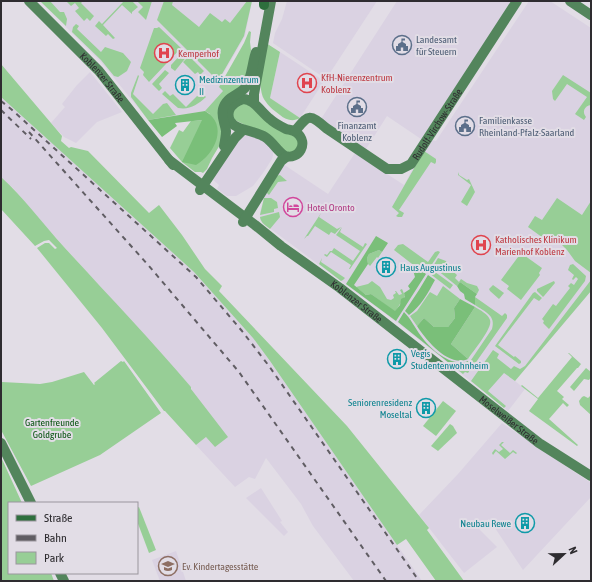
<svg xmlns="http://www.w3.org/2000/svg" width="592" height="582" font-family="'Asap Condensed',sans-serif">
	<rect width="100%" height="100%" fill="#e2dde6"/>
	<g fill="#dad2e2">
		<path d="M40,1h212l-7,35 -26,45 6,9 -20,21 -57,9 -46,-57z"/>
		<path d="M287,1h90l-51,78 -53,-36 2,-10 7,-14z"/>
		<path d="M397,1h115l-91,138 -34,-23 -21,33 -45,-30z"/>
		<path d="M529,1h21l41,27v263l-76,90 10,8 -17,22 -109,-87 -135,-100 -4,-4v-8l4,-14 19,-34 45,30 27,-41 49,32 13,-24 14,-21 5,1z"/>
		<path d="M280,52l44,29 -24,37 -30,-20z"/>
		<path d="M90,72l32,40 -25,10 -21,21 -12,-6 -13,-14 14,-16 -3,-3 15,-19z"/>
		<path d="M1,97l193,175 59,66 17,23 152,220h-68l-41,-55 -12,-22 -35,-46 -11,21 -6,-2 -14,10 -39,-42 10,-8 -15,-50 -143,-158 -35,-41 -12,-11z"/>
		<path d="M242,134h11l20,14v7l-1,4 -9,14 -10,13 -17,10h-9l-10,-7 2,-4 -7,-6z"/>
		<path d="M502,423l89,60v14l-68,73 -34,-51 -10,10 18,18 -33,26 -45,-58 39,-41z"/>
		<path d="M261,488l21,33 -2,1 8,10 -4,4 -38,-38z"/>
		<path d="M176,551l10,30h-26l-8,-21z"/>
	</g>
	<g fill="#97ce96">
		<path d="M40,1h10l10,11h4l3,7 -1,7z"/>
		<path d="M83,1l-2,2 13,13 -4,5 -3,-3 -3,3 -9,-10 4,-3 -4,-5 -4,3 -4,-4z"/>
		<path d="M124,1h8l6,6 -6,5v2l-10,-9 -19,20 12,13 -2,1 -5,-5 -2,2 -11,-10 4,-5 3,3z"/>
		<path d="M137,1h15l-6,19 -8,-8 5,-5z"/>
		<path d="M164,1h9l-1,4 27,22 11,-14 12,9 3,-3 5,4 17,-22h5l-8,35 -26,45 -61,-61z"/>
		<path d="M76,24l3,2 -2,3 24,23 4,-5 18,6 8,9 -4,9 -9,6 -4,-1 -13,-16 -29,-28 1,-5z"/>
		<path d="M159,27l22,21 -32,34 -6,-7 1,-3 -4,-4 14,-40h3z"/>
		<path d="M249,31l2,1 -1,10 1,8 -2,21 -27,53 -1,19 -9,15 -5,11 -4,4 -2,-1h-6l-13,-10 -12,-14 9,-18 4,2 8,-11 12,-1 7,-6 -5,-3 18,-20 -4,-4 25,-44z"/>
		<path d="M266,43l14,9 -10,46 30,20c-7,4 -14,2 -20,-3 -5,-4 -11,-8 -14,-13 -11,-13 -2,-43 0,-59z"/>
		<path d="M184,51l4,4 -13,16 -4,-3v-3z"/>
		<path d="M189,56l15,15 -4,4 -2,-3 -3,2 -12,-12z"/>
		<path d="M1,64l61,72 -1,5 8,7 2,-1 17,4 61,62 10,-8 23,30 23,34 17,17 -3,5 128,135 82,102 -2,2 37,51h-28l-30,-42 -9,6 -127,-184 -17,-23 -59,-66 -193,-175z"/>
		<path d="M165,70l4,3 -10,11 3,4 -3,3 -7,-7z"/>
		<path d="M138,75l1,1 -6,18 20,20 10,-10 4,-1 9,12 -28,5 -17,-23v-4z"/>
		<path d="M563,75l28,18v12c-7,1 -9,7 -5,12l-2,3 -9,-6 12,-17 -20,-13 -12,17 -2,-2 -1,-8z"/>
		<path d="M165,91l5,5 3,-2 13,13 11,-11 2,1 4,-3 3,3c-9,8 -16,13 -28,11l-16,-14z"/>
		<path d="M245,103l53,36v11l-11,4 -38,-27 -16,-8v-11z"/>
		<path d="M424,151l12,8v3l-1,2 -4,-2 -32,48 5,3 -2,4h-4l-2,-1 3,-3 -7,-6z"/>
		<path d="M459,172v3l8,5 2,-1 6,13 -8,14 -6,-4 10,-17 -13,-10z"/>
		<path d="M280,175l7,6 -9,1 -9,13 -3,-3 10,-16z"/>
		<path d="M1,177c23,21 42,47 63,70 43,47 86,92 127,140v2l37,48 -13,10 -9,-10 -10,8 -31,-34h-1l-62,-83 -65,-80 8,-5h4l6,6 2,-1 -8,-8 -5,1 -9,5 -34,-37z"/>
		<path d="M264,198h7l6,4 1,6 -4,1v3l-14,3z"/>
		<path d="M557,198l25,17 9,-14v72l-16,-12 -8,-11 -8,-8 -3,-1 -10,-1 -18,-13 7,-11 7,4z"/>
		<path d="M279,212l1,5 -10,12c-5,-4 -9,-6 -10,-12z"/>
		<path d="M321,213l-2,4 18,12 4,-2 -6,7 -4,-2 -2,3 -14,-9 -7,10h-1l-3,3z"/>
		<path d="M342,227l-2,5 23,15 2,-4 2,1 -17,25h-1l2,-4 -20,-13 -4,5 -3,-2 1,-1 2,1 3,-4h2l2,-3 19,13 7,-10 -24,-16z"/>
		<path d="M403,244l25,18 7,-10 3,-1 2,1 -13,20 -8,-6 -3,1 -22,-17 4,-5z"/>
		<path d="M379,250l3,2 -4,6 -1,-1 -7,9 -2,-2 -1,-6 2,-4z"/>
		<path d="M521,253l21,15 -3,5 1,2 -19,25 -14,-11 2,-3 -8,-6z"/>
		<path d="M322,258l-1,4 24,16 -2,2 -2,1 -22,-17z"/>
		<path d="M438,258l8,3 2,6 9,8 -2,3 4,4 2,-3 6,4 10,3 2,4 -2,4 -17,-12 -3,4 -20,-16 -2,2 18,13 -3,4 -21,-16z"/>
		<path d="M573,264l13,12 -1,5 -36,48 -6,-6 1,-2 -2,-2 11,-15 3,2 14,-18 -2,-2 3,-3 3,2 4,-6 -2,-2 -3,3 -1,-1 2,-4 -6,-5 2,-5z"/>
		<path d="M591,280v11l-76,90 -11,-8 -16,18 18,15 -2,2 -33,-27 22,-31 6,4 -2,4 14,11 3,-3 6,3 5,-3z"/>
		<path d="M372,281l8,6 7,12 4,1 3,-2 -1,-3 3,-2 -1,-2h1l3,4 3,-1 -2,-4 2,-1 3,7 -10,16 -24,-18 -5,1 -10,-8 12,-3z"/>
		<path d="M554,281l1,2 -11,13 -1,1 -6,-6v-2z"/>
		<path d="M493,285l11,8 -5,6 -9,-8 -1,-2z"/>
		<path d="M443,286l17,13 -6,9 1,10 -7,9h-14l-10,-9 -7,8 -7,-10 7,-5 13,-19 7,4z"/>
		<path d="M535,292l7,6 -3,3 -5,-3 -36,47 16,12 1,-1 6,5v2l-2,1 -24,-18 38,-53z"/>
		<path d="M475,297l27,19 3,-3 2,2v3l-33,47 -3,-5 21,-31c4,-14 -7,-17 -17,-24z"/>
		<path d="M475,307c5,3 13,7 15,13 3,8 -17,31 -22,39l-17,-15z"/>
		<path d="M568,353h1l12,11 -3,4h-1l-20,23 7,6 -2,2 7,6 -2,2 -4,-4 -14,16 29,26 -1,1 -48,-35 9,-12 -17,-13 1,-1 16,13 34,-41z"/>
		<path d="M121,361l2,1 1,-1 37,52 -61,42 -69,31 -30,-56 1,-48 38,2 12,-2 32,-10 10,13 1,-1 -1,-1z"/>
		<path d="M449,363l9,2 11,-2 3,4 -4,6 -3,-1 -2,2z"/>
		<path d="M586,368l5,4v5l-2,3 -5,-1 -10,12 -4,-4z"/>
		<path d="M591,395v20l-11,-10 -1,-4 3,-4 2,-1 4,2z"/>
		<path d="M443,401l13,10 -20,25 -13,-10z"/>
		<path d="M450,424l3,2 4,7 -19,18 -7,-5z"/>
		<path d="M502,442h2l-3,3 9,8 3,-3 4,3 -1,1 -3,-2 -8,7 -9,-8 -3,4 -1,-2 3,-4 4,3 4,-3 -4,-4z"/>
		<path d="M1,457l21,46h-13v70h42l3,8h-53z"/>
		<path d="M139,507l17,43 -7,3 -12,-32v-13z"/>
	</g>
	<g fill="#7abf79">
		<path d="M205,111c24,14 10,43 -9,54l-14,-3 20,-42 -27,3 2,3 -15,11 -14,-17z"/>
		<path d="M376,236l12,7 -6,9 -3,-2 -10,4 -2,4 1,6 -14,21 12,10 5,-1 24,17 5,-6 1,-6 4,-2 -1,-4 6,-4 -2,-3 7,-9 -2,-7 1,-2h4l8,6 -30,47 -50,-37z"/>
		<path d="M428,275l7,5c-7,13 -14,26 -26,35l-4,-4 14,-21z"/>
		<path d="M460,282l17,12 -2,3v8l-10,-6 -1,-5 -4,-3 -3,-5z"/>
		<path d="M460,299l15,8 -24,37 17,15c-19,9 -42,-19 -51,-33l7,-8 10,9h14l7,-9 -1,-10z"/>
		<path d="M404,312c7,7 11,16 17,24 9,13 31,32 47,25l1,2 -11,2 -9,-2 -51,-41z"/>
	</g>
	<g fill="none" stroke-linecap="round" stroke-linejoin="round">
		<g stroke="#53855c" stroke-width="10">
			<path id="s1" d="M29,1l70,70 74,94"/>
			<path d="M570,1l21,14"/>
			<path d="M243,99c11,0 18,13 27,20 4,4 10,7 16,10 3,1 8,1 11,4 12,10 2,27 -12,23 -8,-5 -12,-14 -20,-19 -11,-8 -41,-6 -36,-26 2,-7 8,-10 14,-12z"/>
			<path d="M254,103v-9l17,-93"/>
			<path id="s2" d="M295,131c13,-15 13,-19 31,-3l61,41h14l10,-5 106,-163"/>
			<path d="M224,146c1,-5 2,-10 2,-15 -1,-8 -5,-14 -3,-22 3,-12 14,-13 22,-21 7,-9 7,-25 11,-36"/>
			<path id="s3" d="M169,160l86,65 26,21 59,42 199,155 52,33"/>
			<path d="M200,190l35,-52 8,-8"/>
			<path d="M243,222l33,-53 5,-8 5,-4"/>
			<path d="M1,443l30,60"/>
			<path d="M60,573l4,8"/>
		</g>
		<path stroke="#2e6f3d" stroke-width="10" d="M264,1v4"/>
		<g stroke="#605d63" stroke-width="2" stroke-dasharray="5 5" stroke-linecap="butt">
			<path d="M1,101l10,8 185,168 46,54 27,35 150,215"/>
			<path d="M1,110l30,29"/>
			<path d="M29,132l120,134 90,106 147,209"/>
		</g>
	</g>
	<defs>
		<symbol id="civic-ring" viewBox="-11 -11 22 22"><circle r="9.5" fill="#e2dde6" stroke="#5c6f8a" stroke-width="1.5"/><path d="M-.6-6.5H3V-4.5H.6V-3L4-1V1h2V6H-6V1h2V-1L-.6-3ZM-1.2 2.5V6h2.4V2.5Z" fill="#5c6f8a"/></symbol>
		<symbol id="hospital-ring" viewBox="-11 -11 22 22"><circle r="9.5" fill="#e2dde6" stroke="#e0444e" stroke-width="1.5"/><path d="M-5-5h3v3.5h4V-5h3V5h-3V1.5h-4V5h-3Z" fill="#e0444e"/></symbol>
		<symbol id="building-ring" viewBox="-11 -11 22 22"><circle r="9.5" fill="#e2dde6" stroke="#0f9aa8" stroke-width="1.5"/><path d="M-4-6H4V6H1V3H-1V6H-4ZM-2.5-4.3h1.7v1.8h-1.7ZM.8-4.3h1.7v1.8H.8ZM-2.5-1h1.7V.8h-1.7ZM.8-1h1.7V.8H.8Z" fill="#0f9aa8"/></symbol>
		<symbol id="hotel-ring" viewBox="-11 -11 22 22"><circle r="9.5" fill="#e2dde6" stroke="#d1479c" stroke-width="1.5"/><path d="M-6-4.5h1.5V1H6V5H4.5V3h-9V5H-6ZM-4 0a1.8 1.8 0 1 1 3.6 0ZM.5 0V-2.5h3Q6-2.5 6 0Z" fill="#d1479c"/></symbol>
		<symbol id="school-ring" viewBox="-11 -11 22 22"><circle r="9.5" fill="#e2dde6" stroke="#8d6e63" stroke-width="1.5"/><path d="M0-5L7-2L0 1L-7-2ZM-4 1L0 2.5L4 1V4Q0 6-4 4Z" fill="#8d6e63"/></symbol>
	</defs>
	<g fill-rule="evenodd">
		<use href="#civic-ring" x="391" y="34" width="22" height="22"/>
		<use href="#hospital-ring" x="153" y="42" width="22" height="22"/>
		<use href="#hospital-ring" x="296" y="72" width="22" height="22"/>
		<use href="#building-ring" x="174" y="74" width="22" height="22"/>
		<use href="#civic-ring" x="346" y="96" width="22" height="22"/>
		<use href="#civic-ring" x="454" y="115" width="22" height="22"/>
		<use href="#hotel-ring" x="282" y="196" width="22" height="22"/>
		<use href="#hospital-ring" x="470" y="234" width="22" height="22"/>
		<use href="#building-ring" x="375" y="256" width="22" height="22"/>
		<use href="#building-ring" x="386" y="348" width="22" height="22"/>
		<use href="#building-ring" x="415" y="397" width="22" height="22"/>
		<use href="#building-ring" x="514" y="512" width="22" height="22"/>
		<use href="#school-ring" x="157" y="555" width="22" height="22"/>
	</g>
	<g text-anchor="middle" stroke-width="4" stroke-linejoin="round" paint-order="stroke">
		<g font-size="10" fill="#4e5e75" stroke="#e2dde6" text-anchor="start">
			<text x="416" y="43">Landesamt<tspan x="416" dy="12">für Steuern</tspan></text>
			<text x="479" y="124">Familienkasse<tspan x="479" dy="12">Rheinland-Pfalz-Saarland</tspan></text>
			<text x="357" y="129" text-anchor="middle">Finanzamt<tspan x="357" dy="12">Koblenz</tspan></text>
		</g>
		<g font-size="10" fill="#be3a42" stroke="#e2dde6" text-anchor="start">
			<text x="178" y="57">Kemperhof</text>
			<text x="321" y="81">KfH-Nierenzentrum<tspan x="321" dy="12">Koblenz</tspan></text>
			<text x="495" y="243">Katholisches Klinikum<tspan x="495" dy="12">Marienhof Koblenz</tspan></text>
		</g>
		<g font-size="10" fill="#2e2c30" stroke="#e2dde6">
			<text dy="4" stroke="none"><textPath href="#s1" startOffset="106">Koblenzer Straße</textPath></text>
			<text dy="4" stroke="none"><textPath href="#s2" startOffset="186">Rudolf-Virchow-Straße</textPath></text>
			<text dy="4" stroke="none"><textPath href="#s3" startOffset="235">Koblenzer Straße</textPath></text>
			<text dy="4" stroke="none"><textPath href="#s3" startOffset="428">Moselweißer Straße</textPath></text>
		</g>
		<g font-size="10" fill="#0d838f" stroke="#e2dde6" text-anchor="start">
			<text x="199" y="83">Medizinzentrum<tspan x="199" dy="12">II</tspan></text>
			<text x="400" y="271">Haus Augustinus</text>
			<text x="411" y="357">Vegis<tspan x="411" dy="12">Studentenwohnheim</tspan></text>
			<text x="412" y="406" text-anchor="end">Seniorenresidenz<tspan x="412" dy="12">Moseltal</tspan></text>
			<text x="511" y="527" text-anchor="end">Neubau Rewe</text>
		</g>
		<g font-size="10" fill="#b23c85" stroke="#e2dde6" text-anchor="start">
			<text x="307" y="211">Hotel Oronto</text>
		</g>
		<g font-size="10" fill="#095512" stroke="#e2dde6">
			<text x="52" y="426">Gartenfreunde<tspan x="52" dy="12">Goldgrube</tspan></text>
		</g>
		<g font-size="10" fill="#785e54" stroke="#e2dde6" text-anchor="start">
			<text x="182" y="570">Ev. Kindertagesstätte</text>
		</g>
	</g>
	<rect width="592" height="582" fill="none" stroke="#2e2c30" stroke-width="4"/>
	<rect x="8" y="502" width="130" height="72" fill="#e2dde6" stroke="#9a969d"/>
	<rect x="16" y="515" width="20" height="6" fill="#2e6f3d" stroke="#9a969d"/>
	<text x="44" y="522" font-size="12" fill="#2e2c30">Straße</text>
	<rect x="16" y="535" width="20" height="6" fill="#605d63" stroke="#9a969d"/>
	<text x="44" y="542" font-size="12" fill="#2e2c30">Bahn</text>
	<rect x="16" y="552" width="20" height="12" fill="#97ce96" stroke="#9a969d"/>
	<text x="44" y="562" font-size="12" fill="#2e2c30">Park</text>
	<g transform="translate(564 554) rotate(68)" stroke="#e2dde6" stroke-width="3" paint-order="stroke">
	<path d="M0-3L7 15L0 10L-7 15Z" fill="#2e2c30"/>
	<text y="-6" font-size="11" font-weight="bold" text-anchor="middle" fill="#2e2c30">N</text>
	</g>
</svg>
